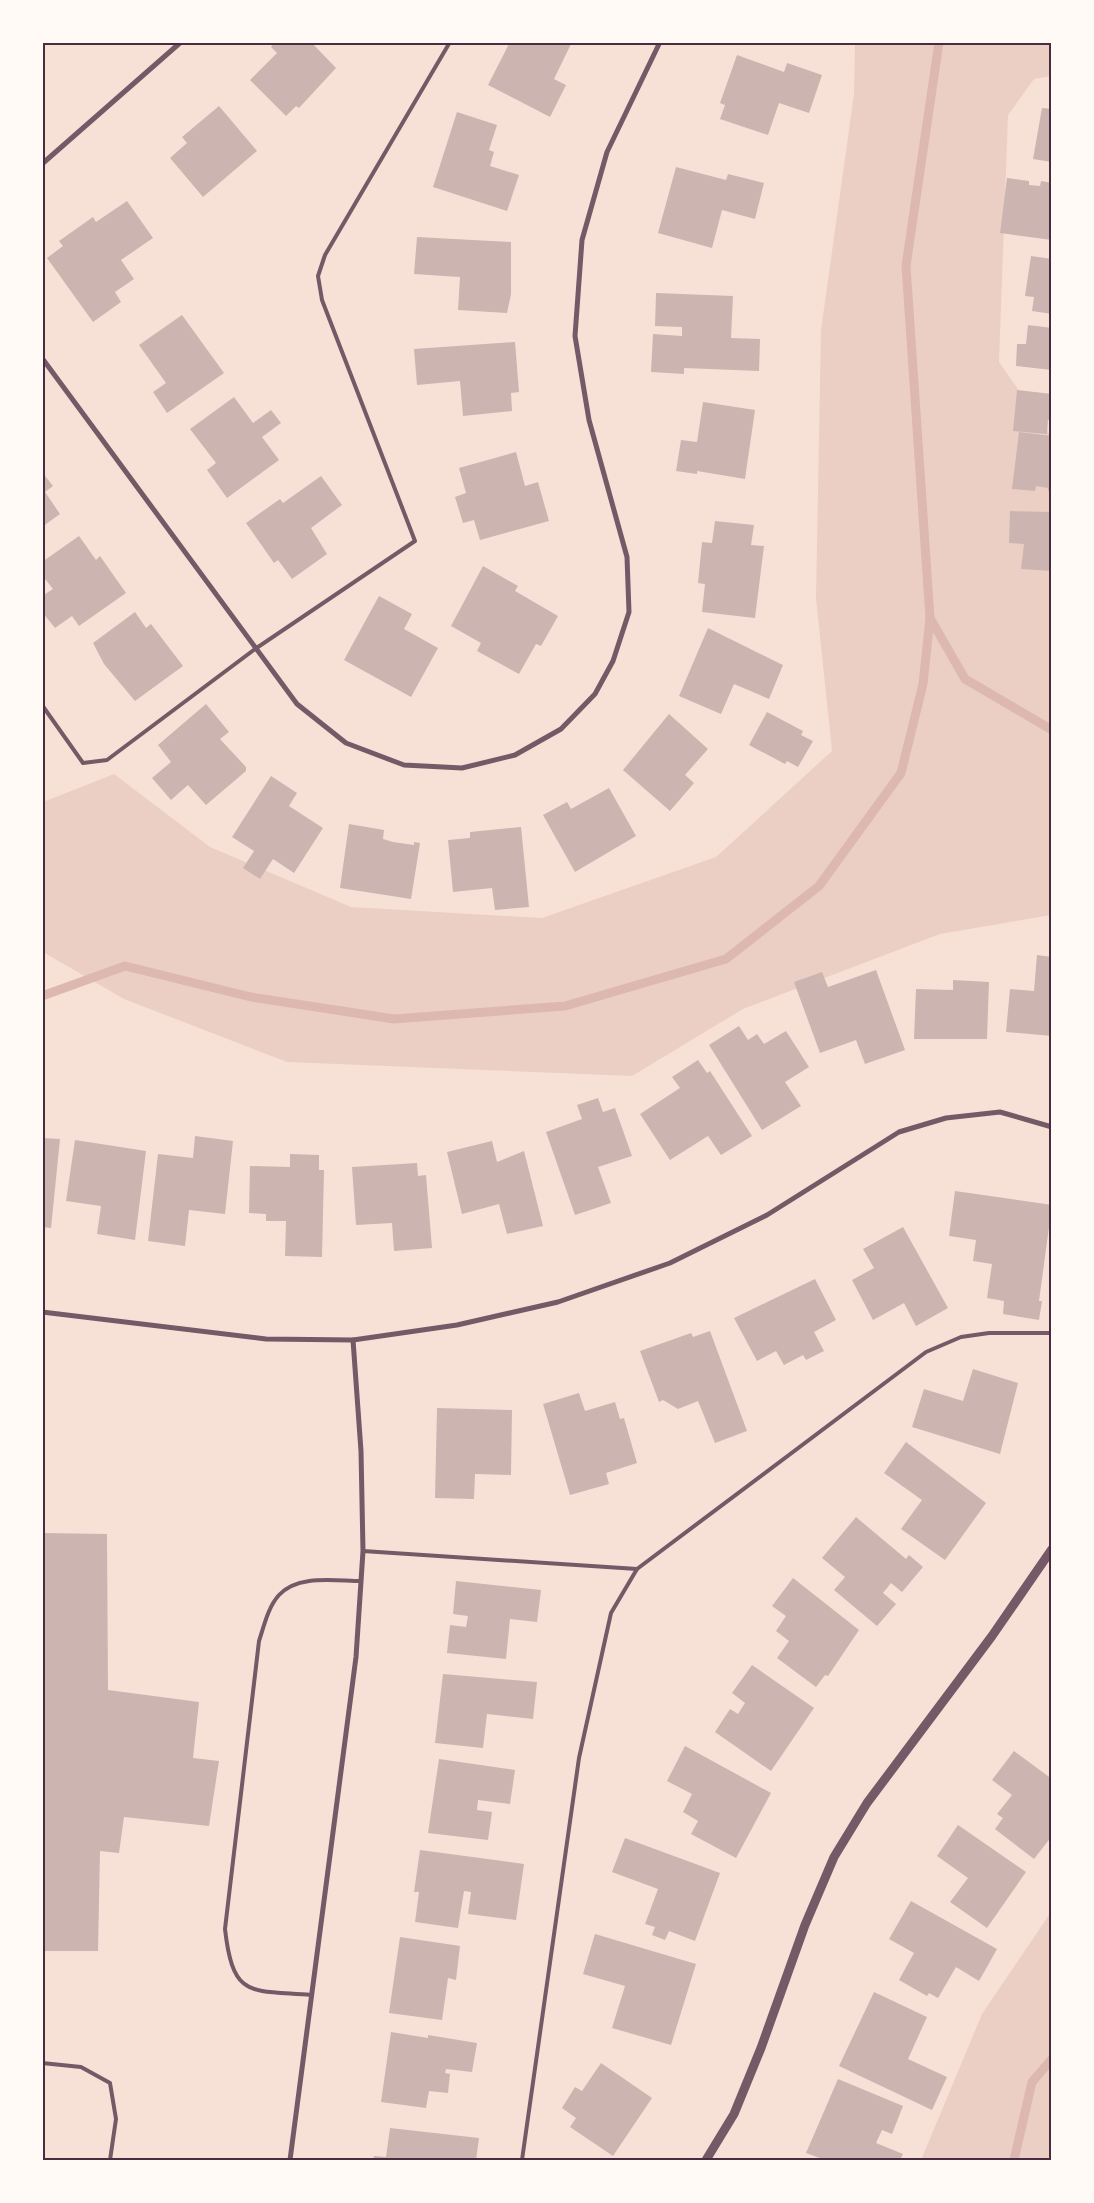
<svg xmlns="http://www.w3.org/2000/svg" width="1094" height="2203" font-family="'Titillium Web',sans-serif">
	<rect width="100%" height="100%" fill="#f7e1d7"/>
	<g fill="#ebcfc5">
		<path d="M855,43h196v33l-17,3 -26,36 -9,247 52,74v479l-111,19 -197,75 -111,67 -345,-14 -163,-63 -81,-47v-150l71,-28 96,73 141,60 191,11 174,-61 116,-106 -16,-153 5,-268 33,-236z"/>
		<path d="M1051,1912v248h-130l61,-146z"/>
	</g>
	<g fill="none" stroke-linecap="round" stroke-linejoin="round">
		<g stroke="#dcb8b0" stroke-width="9">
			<path d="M939,42l-33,224 24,352 35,61 87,51"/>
			<path d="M42,996l83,-30 126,31 143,22 171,-13 161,-47 93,-73 82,-113 22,-89 7,-66"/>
			<path d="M1014,2160l18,-78 20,-23"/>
		</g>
	</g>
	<g fill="#ccb4b1">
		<path d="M275,42h36l25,26 -37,40 -3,-2 -10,10 -36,-36 27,-27 -6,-6z"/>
		<path d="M510,42h62l-18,37 12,6 -16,32 -62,-32z"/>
		<path d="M737,55l47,17 3,-9 35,12 -13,38 -30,-10 -11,32 -48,-16 5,-14 -5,-2z"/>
		<path d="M219,106l38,45 -54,46 -33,-39 17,-15 -5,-6z"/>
		<path d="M1042,108l10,1v53l-19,-3z"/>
		<path d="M457,112l40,13 -8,25 5,2 -4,14 29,9 -12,36 -74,-24z"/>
		<path d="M676,167l50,13 2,-6 36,9 -9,36 -33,-9 -10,38 -54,-15z"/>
		<path d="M1007,178l22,3v4l11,1 1,-5 11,2v57l-52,-7z"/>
		<path d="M127,201l26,37 -32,22 13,19 -19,13 6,10 -28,20 -46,-64 16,-12 -4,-5 34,-24 3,5z"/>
		<path d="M417,237l94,5v52l-4,19 -49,-3 2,-33 -46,-3z"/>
		<path d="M1031,256l21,3v55l-20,-3 2,-14 -9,-1z"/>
		<path d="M656,293l77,3 -2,42 29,1 -1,32 -75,-3v6l-33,-2 2,-38 29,2v-9l-27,-1z"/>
		<path d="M182,315l42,58 -57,40 -14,-21 13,-9 -27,-38z"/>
		<path d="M1028,325l24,3v42l-36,-4 1,-22h9z"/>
		<path d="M515,342l4,50 -8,1 1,18 -49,5 -3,-35 -43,4 -3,-36z"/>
		<path d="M1017,390l35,4v26h-4l-1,14 -34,-3z"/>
		<path d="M234,397l19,26 18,-13 10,13 -19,14 17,23 -52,38 -20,-28 9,-7 -26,-34z"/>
		<path d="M703,402l52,8 -10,69 -48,-8v3l-21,-3 5,-31 16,2z"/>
		<path d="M1019,432l33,4v56l-4,-1v-3l-12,-2 -1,5 -23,-2z"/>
		<path d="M516,452l9,34 13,-4 11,39 -69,19 -6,-20 -11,3 -8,-26 11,-4 -7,-25z"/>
		<path d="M42,472l11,14 -8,6 15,22 -18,13z"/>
		<path d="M321,476l21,29 -31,23 16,26 -35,25 -14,-19 -4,3 -28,-40 34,-24 3,4z"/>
		<path d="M1010,511l42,1v59l-31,-2 3,-25 -15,-1z"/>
		<path d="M715,521l39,4 -3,20 13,1 -9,72 -53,-6 3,-28 -7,-1 4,-41 10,1z"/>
		<path d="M79,536l17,24 4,-4 26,37 -47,33 -7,-10 -17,12 -13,-16v-16l11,-7 -11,-14v-13z"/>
		<path d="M483,566l35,20 -3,5 43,25 -17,30 -5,-2 -17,30 -42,-23 4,-8 -30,-17z"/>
		<path d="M379,596l33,18 -8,15 34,19 -27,49 -67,-37z"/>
		<path d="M135,612l11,16 5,-4 32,42 -48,35 -31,-37 -11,-21z"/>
		<path d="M708,628l75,37 -14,34 -35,-15 -13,30 -42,-18z"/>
		<path d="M206,704l23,28 -9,7 26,28v4l-40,34 -18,-20 -17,15 -19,-22 19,-16 -13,-17z"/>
		<path d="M767,712l36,19 -2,4 12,6 -15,26 -11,-6 -2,3 -36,-19z"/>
		<path d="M669,714l39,35 -23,26 9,8 -24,28 -47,-41z"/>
		<path d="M271,776l26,17 -8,13 34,22 -29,45 -21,-14 -13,20 -17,-11 11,-17 -22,-14z"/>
		<path d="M609,788l27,48 -61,36 -32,-57 24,-13 4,7z"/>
		<path d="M349,824l35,6 -1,9 10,3 21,3v-3l6,1 -9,56 -71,-11z"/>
		<path d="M521,827l8,80 -34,3 -3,-22 -39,4 -5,-52 22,-2v-6z"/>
		<path d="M1037,955l15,2v79l-46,-4 4,-43 24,2z"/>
		<path d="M876,970l29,80 -40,14 -9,-24 -36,13 -26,-71 28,-10 6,15z"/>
		<path d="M953,980l36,2 -2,57h-73l2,-50 37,1z"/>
		<path d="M739,1026l9,14 9,-6 7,10 22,-13 23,36 -24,15 16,24 -39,24 -53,-85z"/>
		<path d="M698,1060l9,13 3,-2 42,65 -31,19 -13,-19 -38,24 -30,-46 40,-26 -8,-11z"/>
		<path d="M598,1098l5,14 12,-4 17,48 -34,11 13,36 -36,12 -29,-83 36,-13 -5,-14z"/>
		<path d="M195,1136l38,5 -8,73 -36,-4 -4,36 -37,-5 10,-87 35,4z"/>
		<path d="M42,1138l18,1 -9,89 -9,-1z"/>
		<path d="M75,1140l71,11 -11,89 -38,-6 4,-28 -35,-5z"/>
		<path d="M492,1141l5,21 27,-11 19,75 -36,8 -8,-30 -37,10 -15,-62z"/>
		<path d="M290,1154l29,1v15h5l-2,87 -37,-1 1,-35h-20v-7l-17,-1 1,-47 40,1z"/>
		<path d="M417,1163l1,13 8,-1 6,73 -38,3 -2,-28 -36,2 -4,-58z"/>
		<path d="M955,1191l97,14 -13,96h3l-3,19 -36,-6 1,-13 -17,-3 5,-34 -19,-3 3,-21 -27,-4z"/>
		<path d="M903,1227l45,81 -32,18 -12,-23 -31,17 -21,-40 22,-12 -11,-19z"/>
		<path d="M815,1279l21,41 -22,12 10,19 -18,9 -3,-5 -19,10 -8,-14 -19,10 -23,-43z"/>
		<path d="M710,1331l37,100 -32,12 -17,-42 -20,8 -15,-9 -4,2 -19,-51 51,-18 2,4z"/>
		<path d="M973,1369l45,14 -18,71 -88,-27 12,-38 39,12z"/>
		<path d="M579,1393l6,18 30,-9 5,17 4,-1 13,45 -31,10 3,11 -39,11 -27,-91z"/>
		<path d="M437,1408l75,2 -1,65 -36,-1 -1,25 -39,-1z"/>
		<path d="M906,1442l80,61 -41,57 -44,-31 21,-29 -38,-27z"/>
		<path d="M856,1517l50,42 3,-4 14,12 -21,25 -11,-9 -8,10 13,11 -19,22 -43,-36 11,-13 -23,-19z"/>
		<path d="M42,1533l65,1 1,156 91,12 -6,56 26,3 -10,65 -85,-9 -5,36 -19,-2 -2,100h-56z"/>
		<path d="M793,1578l66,52 -31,46 -3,-1 -9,12 -39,-29 12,-17 -13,-10 10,-15 -14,-10z"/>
		<path d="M456,1581l85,9 -4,32 -27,-3 -4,40 -59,-6 3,-28 16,2 2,-11 -15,-2z"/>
		<path d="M752,1665l62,43 -43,63 -56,-39 15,-23 8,5 7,-11 -13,-10z"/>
		<path d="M443,1674l94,8 -4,37 -46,-5 -4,34 -48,-5z"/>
		<path d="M685,1746l86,47 -35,65 -45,-24 7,-13 -15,-9 9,-18 -25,-13z"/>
		<path d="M1014,1751l38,28v57l-18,23 -39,-30 8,-11 -6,-4 15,-19 -20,-15z"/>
		<path d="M439,1759l76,11 -5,34 -32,-4 -1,10 15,2 -4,28 -60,-7z"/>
		<path d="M958,1825l68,47 -39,56 -37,-26 18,-24 -31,-22z"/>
		<path d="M625,1838l95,35 -25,68 -26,-10 -4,9 -13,-5 3,-8 -10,-3 13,-35 -46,-17z"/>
		<path d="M420,1850l104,14 -8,56 -48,-6 3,-22 -7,-1 -6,37 -43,-6 4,-30h-5z"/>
		<path d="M911,1901l86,48 -18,32 -23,-14 -18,31 -9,-5 -2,3 -28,-16 15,-27 -25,-14z"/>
		<path d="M595,1934l101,30 -25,81 -59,-17 13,-42 -42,-12z"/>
		<path d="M400,1937l60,9 -4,34 -8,-2 -6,42 -53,-7z"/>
		<path d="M874,1992l53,25 -19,42 39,18 -15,33 -93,-44z"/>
		<path d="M391,2032l37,6v-3l49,8 -5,29 -26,-3 -1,4 5,1 -2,19 -19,-2 -3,17 -45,-6z"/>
		<path d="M601,2063l51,35 -39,58 -43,-29 6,-9 -14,-10 13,-21 7,4z"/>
		<path d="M838,2079l65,27 -11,28 -10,-4 -6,13 27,11 -3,6h-75l-19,-7z"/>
		<path d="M390,2128l89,10 -3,22h-103l1,-4 12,1z"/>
	</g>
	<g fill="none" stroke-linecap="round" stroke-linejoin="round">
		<g stroke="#755966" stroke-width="4">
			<path d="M42,705l41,58 24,-3 148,-111 160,-108 -93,-241 -4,-24 7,-21 125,-213"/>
			<path d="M363,1551l274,18 289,-217 35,-15 28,-4h63"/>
			<path d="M311,1995c-61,-5 -78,4 -86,-66l34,-288c5,-15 9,-34 20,-46 19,-21 57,-14 82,-14"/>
			<path d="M42,2063l39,4 29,16 6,36 -6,41"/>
			<path d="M522,2160l57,-402 32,-145 26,-44"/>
		</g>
		<g stroke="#755966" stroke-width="5">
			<path d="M42,164l139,-122"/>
			<path d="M42,358l255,346 49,39 58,22 58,3 53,-13 46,-26 34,-35 18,-33 16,-49 -2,-55 -38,-137 -14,-84 7,-96 25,-88 53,-110"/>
			<path d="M42,1312l224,27 87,1 104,-15 101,-23 112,-39 97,-48 132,-83 47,-14 54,-6 52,15"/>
			<path d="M290,2160l66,-503 7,-106 -2,-100 -8,-111"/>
		</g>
		<path stroke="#755966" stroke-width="9" d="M706,2160l28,-46 27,-66 44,-123 29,-68 33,-54 125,-167 60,-87"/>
	</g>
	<rect width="1094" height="2203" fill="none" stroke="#fffaf5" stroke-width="88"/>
	<rect x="44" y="44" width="1006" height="2115" fill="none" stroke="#4a2c40" stroke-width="2"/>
</svg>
